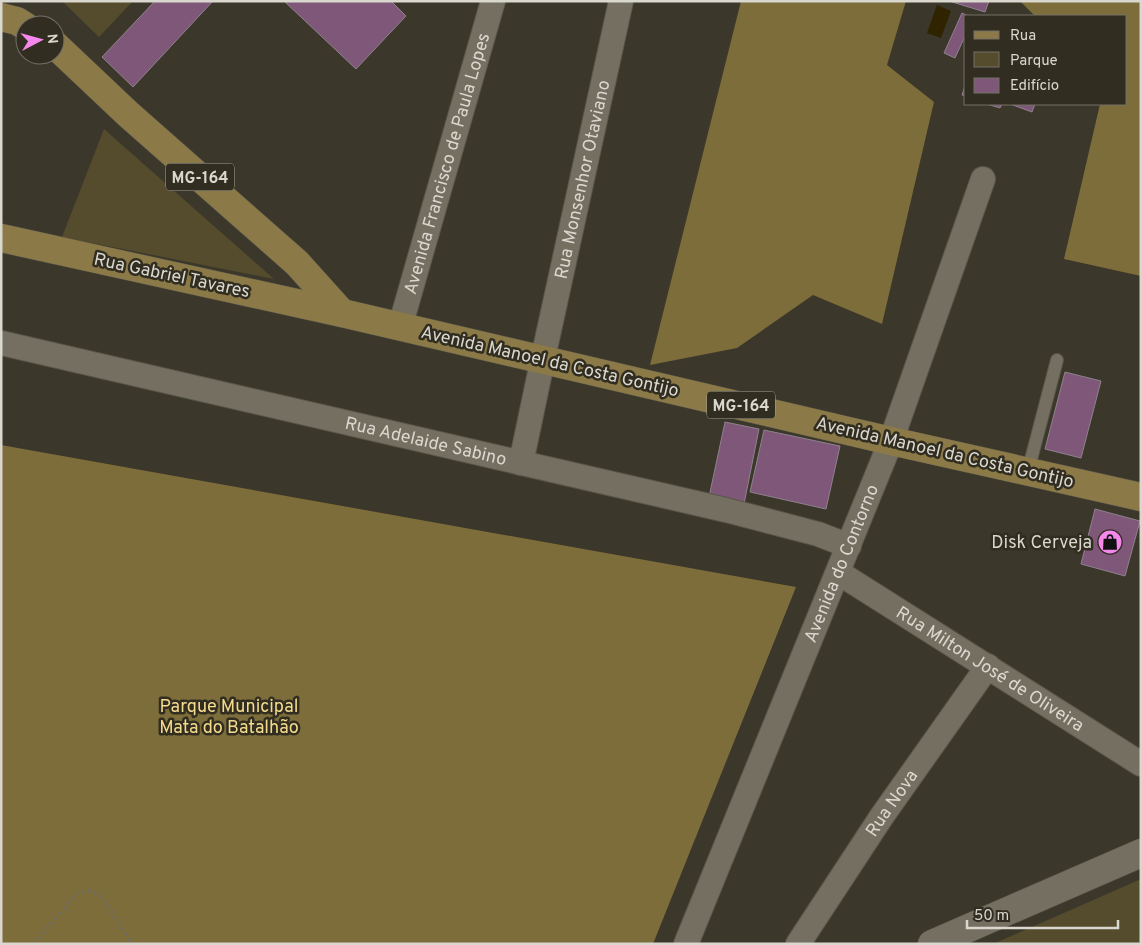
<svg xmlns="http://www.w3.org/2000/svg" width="1142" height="945" font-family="Overpass,sans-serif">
	<rect width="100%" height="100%" fill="#3b372a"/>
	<g fill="#554b2d">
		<path d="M62,1h71l-34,36z"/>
		<path d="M104,129l170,150 -212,-42z"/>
		<path d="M1141,879v65h-148z"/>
	</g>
	<g fill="#7d6d3b">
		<path d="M741,1h165l-19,64 47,37 -52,222 -69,-29 -76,53 -87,17z"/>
		<path d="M1020,1h121v275l-77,-17 36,-155h26v-88h-91z"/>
		<path d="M1,445l795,142 -143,357h-652z"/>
	</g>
	<path fill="#2f2300" d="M937,5l14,6 -10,27 -14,-5z"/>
	<g fill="#7e5779" stroke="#8f828d">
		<path d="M155,1h58l-80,86 -31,-30z"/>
		<path d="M284,1h107l15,15 -50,53z"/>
		<path d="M949,1h40l-4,11z"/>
		<path d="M962,13l6,3h-2v18l-11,24 -11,-5z"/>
		<path d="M966,83v13l-4,-1z"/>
		<path d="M987,104h15l-2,4z"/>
		<path d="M1010,104h25l-3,8z"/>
		<path d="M1065,372l36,9 -20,77 -36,-9z"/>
		<path d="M725,422l34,7 -15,75 -35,-7z"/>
		<path d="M764,430l76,16 -14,63 -76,-17z"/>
		<path d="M1095,509l45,12 -15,55 -44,-12z"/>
	</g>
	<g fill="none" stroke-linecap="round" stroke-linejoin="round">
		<defs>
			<path id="service" d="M1028,471l29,-111"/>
			<g id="minor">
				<path id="s1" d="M400,327l93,-326"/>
				<path id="s2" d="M1,343l725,167 92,24 31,12"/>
				<path id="s3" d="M521,463l22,-105 78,-357"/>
				<path id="s4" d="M839,573l302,191"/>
				<path id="s5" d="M686,944l205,-503 92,-262"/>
				<path id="s6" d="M798,944l84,-128 106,-150"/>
			</g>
			<path id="secondary" d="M932,944l209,-91"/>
			<g id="primary">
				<path d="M1,17l16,4 8,5"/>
				<path d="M55,45l73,69 169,149 45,50"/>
				<path d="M1,238l341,75 549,128 250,56"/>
			</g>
		</defs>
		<use href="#service" stroke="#59564b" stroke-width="14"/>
		<use href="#minor" stroke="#59564b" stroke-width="26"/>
		<use href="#secondary" stroke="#59564b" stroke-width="29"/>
		<use href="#primary" stroke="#59564b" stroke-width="29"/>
		<path stroke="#6f6b60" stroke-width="3" stroke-dasharray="2.5 4" stroke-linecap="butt" d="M34,944l42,-50 14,-4 12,7 30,47"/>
		<use href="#service" stroke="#746f61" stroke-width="12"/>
		<use href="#minor" stroke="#746f61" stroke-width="24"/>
		<use href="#secondary" stroke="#746f61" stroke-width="28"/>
		<use href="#primary" stroke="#8b7a47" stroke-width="28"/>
	</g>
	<defs>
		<symbol id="shop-disc" viewBox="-11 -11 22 22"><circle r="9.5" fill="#f688ed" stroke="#312d20"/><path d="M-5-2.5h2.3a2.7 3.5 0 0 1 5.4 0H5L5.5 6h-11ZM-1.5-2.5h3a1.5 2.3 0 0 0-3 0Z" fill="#111"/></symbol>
	</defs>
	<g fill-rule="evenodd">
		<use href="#shop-disc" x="1096" y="528" width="28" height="28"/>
	</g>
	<g text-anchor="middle" stroke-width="5" stroke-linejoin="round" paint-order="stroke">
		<g fill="#312d20" stroke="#a7a49a" stroke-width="1">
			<rect x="166" y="163.5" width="68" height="27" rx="4"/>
			<rect x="707" y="391.5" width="68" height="27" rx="4"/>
		</g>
		<g font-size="16" font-weight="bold" fill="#dad7cf">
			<text x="200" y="183">MG-164</text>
			<text x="741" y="411">MG-164</text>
		</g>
		<g font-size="18" fill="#dad7cf" stroke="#312d20">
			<text dy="6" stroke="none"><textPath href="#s1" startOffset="170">Avenida Francisco de Paula Lopes</textPath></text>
			<text dy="6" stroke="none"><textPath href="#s3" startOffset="290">Rua Monsenhor Otaviano</textPath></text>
			<text transform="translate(172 275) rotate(12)" y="6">Rua Gabriel Tavares</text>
			<text transform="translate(550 361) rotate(13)" y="6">Avenida Manoel da Costa Gontijo</text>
			<text dy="6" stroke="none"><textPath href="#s2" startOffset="436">Rua Adelaide Sabino</textPath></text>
			<text transform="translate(945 452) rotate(13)" y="6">Avenida Manoel da Costa Gontijo</text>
			<text dy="6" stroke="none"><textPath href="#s5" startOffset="411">Avenida do Contorno</textPath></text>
			<text dy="6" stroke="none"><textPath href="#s4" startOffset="179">Rua Milton José de Oliveira</textPath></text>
			<text dy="6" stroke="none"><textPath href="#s6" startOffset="169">Rua Nova</textPath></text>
		</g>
		<g font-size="18" fill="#dad7cf" stroke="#312d20" text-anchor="end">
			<text x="1092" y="548">Disk Cerveja</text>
		</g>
		<g font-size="18" fill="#f4da8c" stroke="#312d20">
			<text x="229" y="712">Parque Municipal<tspan x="229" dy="21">Mata do Batalhão</tspan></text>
		</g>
	</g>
	<rect width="1142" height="945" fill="none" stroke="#dad7cf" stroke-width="5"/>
	<rect x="964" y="15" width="162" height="90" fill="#312d20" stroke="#757166"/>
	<rect x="974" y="31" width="25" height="8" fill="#8b7a47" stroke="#757166"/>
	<text x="1010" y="40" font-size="15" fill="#dad7cf">Rua</text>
	<rect x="974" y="52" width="25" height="15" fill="#554b2d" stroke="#757166"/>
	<text x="1010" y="65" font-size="15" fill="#dad7cf">Parque</text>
	<rect x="974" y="78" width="25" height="15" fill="#7e5779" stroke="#757166"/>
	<text x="1010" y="90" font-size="15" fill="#dad7cf">Edifício</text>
	<g transform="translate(40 40) rotate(84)"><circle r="24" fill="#312d20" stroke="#757166"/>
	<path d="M0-4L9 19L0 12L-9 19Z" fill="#f688ed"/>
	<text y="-8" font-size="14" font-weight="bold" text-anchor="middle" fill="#dad7cf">N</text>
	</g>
	<path d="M967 920v8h151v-8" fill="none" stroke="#dad7cf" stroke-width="2.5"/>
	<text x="974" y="920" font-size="15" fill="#dad7cf" stroke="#312d20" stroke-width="4" paint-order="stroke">50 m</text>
</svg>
